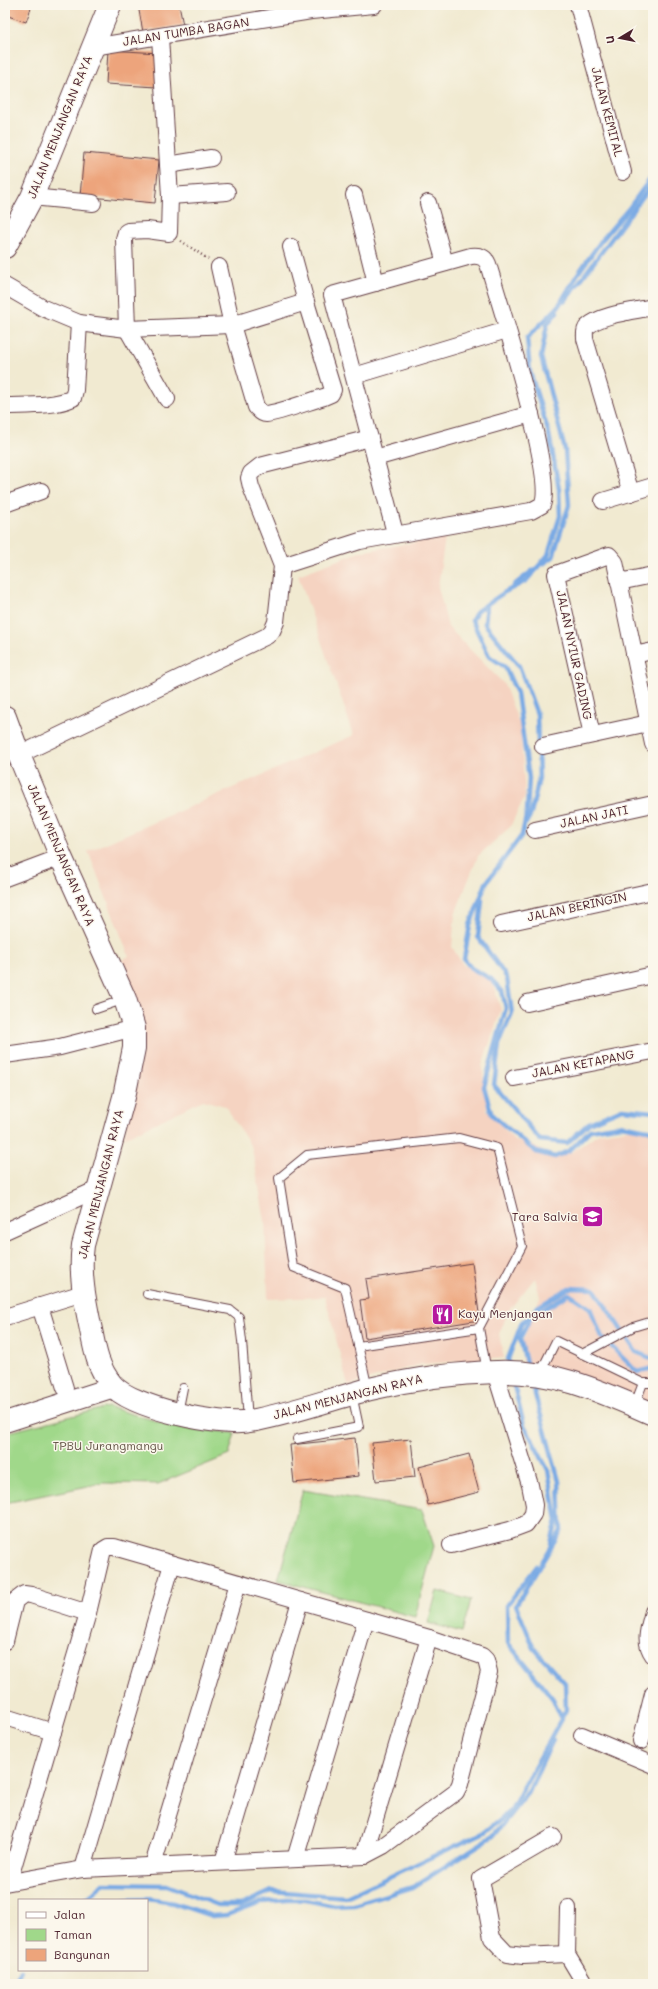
<svg xmlns="http://www.w3.org/2000/svg" width="658" height="1989" font-family="Mali,sans-serif">
	<rect width="100%" height="100%" fill="#fbf7ec"/>
	<filter id="ink" filterUnits="userSpaceOnUse"><feTurbulence type="fractalNoise" baseFrequency=".025" numOctaves="2"/><feDisplacementMap in="SourceGraphic" scale="8" xChannelSelector="R" yChannelSelector="G"/><feConvolveMatrix kernelMatrix="1 2 1 2 8 2 1 2 1" color-interpolation-filters="sRGB"/></filter>
	<filter id="wash" filterUnits="userSpaceOnUse"><feTurbulence type="fractalNoise" baseFrequency=".012" numOctaves="4" result="noise"/><feDisplacementMap in="SourceGraphic" scale="16" xChannelSelector="R" yChannelSelector="G"/><feGaussianBlur stdDeviation="0.9" result="paint"/><feColorMatrix in="noise" values="0 0 0 0 0 0 0 0 0 0 0 0 0 0 0 0 0 1.4 0 .05"/><feComposite in="paint" operator="in"/></filter>
	<g filter="url(#wash)">
		<rect width="100%" height="100%" fill="#f1ead1"/>
		<path fill="#f5d3c1" d="M445,537l-7,50 10,40 56,57 16,42 5,70 -15,31 -32,29 -23,58 -3,33 11,18 28,14 10,31 -19,55 5,45 28,31 17,4 20,12 20,-5 27,-19 38,-5 16,4v274l-131,-44 1,-22 17,-43 -5,-19 -26,32 -10,24 5,24 -82,6 -74,21 -23,-88 -57,2 -3,-78 -13,-73 -27,-42 -22,-6 -79,38 19,-89 -29,-84 15,-9 -41,-105 266,-116 -56,-160 62,-23z"/>
		<g fill="#a0d88a" stroke="#757c5a">
			<path d="M108,1407l72,21 55,5 -6,22 -71,29 -55,-1 -98,20v-70z"/>
			<path d="M303,1490l119,20 12,36 -19,71 -137,-37z"/>
			<path d="M437,1591l34,9 -9,32 -34,-9z"/>
		</g>
		<g fill="none" stroke-linecap="round" stroke-linejoin="round">
			<g stroke="#7aaae4" stroke-width="4.5">
				<path d="M653,175l-24,33 -28,33 -24,34 -19,32 -31,31 3,34 19,62 10,55 1,27 -12,39 -22,26 -21,11 -28,19 -5,9 17,36 16,11 12,26 12,85 -2,34 -5,23 -36,48 -16,42 -6,34 7,9 20,11 11,12 4,17 -22,79 8,28 44,37 19,5 15,-7 20,-20 31,-5 32,6"/>
				<path d="M565,301l88,-118"/>
				<path d="M543,564l10,-7 16,-52 -4,-55 -24,-93 6,-32 10,-13"/>
				<path d="M514,585l18,-14"/>
				<path d="M487,604l-2,20 34,42 18,48 2,64 -8,36 -5,9"/>
				<path d="M482,900l-4,37 29,41 5,35 -13,31 -5,41 46,55 27,3 22,-20 33,-14 31,3"/>
				<path d="M510,1367l-2,-8 14,-37 47,-28 21,14 12,29 35,35 16,-4"/>
				<path d="M527,1367l-7,-29 16,-30 33,-20 25,1 42,63 17,7"/>
				<path d="M512,1378l12,47 24,45 9,50 -6,23"/>
				<path d="M537,1566l-30,39 1,38 45,56 9,20"/>
				<path d="M84,1900l19,-16 64,1 51,20h23l31,-14 74,6 139,-65 26,-22 55,-100 -1,-27 -31,-35 -18,-43 45,-74 -2,-50 -28,-101"/>
				<path d="M123,1900l25,-1 25,4 39,13 15,-1 34,-13 26,-2h19l28,6 20,-1 59,-18 80,-51 36,-45 24,-51"/>
				<path d="M14,1984l7,-14"/>
			</g>
		</g>
		<g id="blocks">
			<g fill="#eda47b">
				<path d="M5,5h27l-6,17 -21,-7z"/>
				<path d="M138,5h41l4,20 -40,7z"/>
				<path d="M108,50l51,3 -2,34 -51,-3z"/>
				<path d="M84,153l75,7 -4,43 -75,-7z"/>
				<path d="M472,1263l8,57 -115,18 -5,-38 9,-1 -3,-20z"/>
				<path d="M355,1438l4,38 -65,7 -4,-38z"/>
				<path d="M411,1439l4,38 -39,4 -4,-38z"/>
				<path d="M469,1454l10,38 -51,13 -9,-38z"/>
			</g>
		</g>
	</g>
	<g filter="url(#ink)">
		<use href="#blocks" fill-opacity="0" stroke="#633d44" stroke-width="1"/>
		<g fill="none" stroke-linecap="round" stroke-linejoin="round">
			<defs>
				<g id="service">
					<path d="M96,1009l29,-10"/>
					<path d="M147,1294l83,16 9,7 3,24 6,79"/>
					<path d="M358,1346l121,-18"/>
					<path d="M582,1354l51,-27 20,-6"/>
					<path d="M540,1373l16,-32 87,42h10"/>
					<path d="M368,1389l-23,-101 -52,-21 -14,-89 28,-23 152,-17 38,10 25,98 -43,82 8,44"/>
					<path d="M635,1404l8,-21"/>
					<path d="M178,1413l5,-25"/>
					<path d="M297,1439l62,-12 -7,-33"/>
				</g>
				<g id="minor">
					<path d="M578,5l45,167"/>
					<path d="M160,37l10,159 -1,37 -22,-3 -19,1 -2,1 -2,7 3,90 40,70"/>
					<path d="M93,47l218,-36 63,-6"/>
					<path d="M168,165l43,-7"/>
					<path d="M354,195l22,88"/>
					<path d="M170,196l57,-4"/>
					<path d="M32,197l61,6"/>
					<path d="M428,203l17,60"/>
					<path d="M219,267l13,58 24,82c3,3 5,7 10,7 13,-1 44,-13 58,-17l7,-3 2,-4 -27,-88 -15,-55"/>
					<path d="M5,286l38,22 36,15 48,6 105,-4 74,-23"/>
					<path d="M354,376l153,-46"/>
					<path d="M5,406c21,-1 48,1 68,-8l2,-8 4,-67"/>
					<path d="M375,458l156,-44"/>
					<path d="M631,493l-46,-154c0,-4 -1,-9 2,-12 14,-13 48,-16 66,-20"/>
					<path d="M603,501l50,-15"/>
					<path d="M5,504l36,-13"/>
					<path d="M282,566l78,-25 171,-30 11,-6c14,-26 -43,-204 -54,-241 -3,-7 -9,-9 -17,-8l-139,39 63,238"/>
					<path d="M619,582l34,-7"/>
					<path d="M634,655l19,-4"/>
					<path d="M592,735l-36,-161 53,-19 6,7 38,182"/>
					<path d="M543,746l110,-24"/>
					<path d="M19,755l248,-119 5,-5 4,-9 6,-56 -31,-79 -2,-9 2,-5 9,-7 110,-28"/>
					<path d="M535,830l118,-26"/>
					<path d="M5,878l56,-21"/>
					<path d="M501,924l152,-33"/>
					<path d="M527,1003l126,-28"/>
					<path d="M5,1055l55,-8 74,-19"/>
					<path d="M514,1078l139,-27"/>
					<path d="M5,1231l95,-43"/>
					<path d="M40,1306l25,82"/>
					<path d="M5,1317l78,-24"/>
					<path d="M451,1545l59,-15 16,-6 7,-10 1,-9 -4,-20 -35,-113"/>
					<path d="M653,1612c-4,15 -10,30 0,43"/>
					<path d="M5,1641l10,-40 9,-7 7,1 57,18"/>
					<path d="M5,1717l48,15"/>
					<path d="M582,1735l71,30"/>
					<path d="M641,1741l12,-47"/>
					<path d="M553,1837l-72,42 11,59 15,16 16,2 44,-2"/>
					<path d="M364,1856l65,-218"/>
					<path d="M295,1859l71,-239"/>
					<path d="M223,1862l77,-261"/>
					<path d="M153,1865l85,-282"/>
					<path d="M83,1869l89,-305"/>
					<path d="M5,1883l78,-14 281,-13 19,-10 73,-54 4,-8 29,-112 -3,-12 -4,-4 -53,-18 -315,-91h-6l-5,3 -15,63 -79,268"/>
					<path d="M568,1908l-1,46 18,30"/>
				</g>
				<path id="tertiary" d="M5,1422l109,-35"/>
				<g id="secondary">
					<path d="M5,247l27,-50 78,-192"/>
					<path d="M5,717l14,38 42,102 64,142 9,29v20l-10,49 -41,148c-4,29 2,56 8,85 4,21 7,38 21,55 20,23 109,42 138,36 41,-7 80,-22 120,-32 42,-10 84,-16 127,-17 58,-2 103,19 156,42"/>
				</g>
			</defs>
			<use href="#service" stroke="#633d44" stroke-width="10"/>
			<use href="#minor" stroke="#633d44" stroke-width="18"/>
			<use href="#tertiary" stroke="#633d44" stroke-width="22"/>
			<use href="#secondary" stroke="#633d44" stroke-width="24"/>
			<path stroke="#633d44" stroke-width="2.5" stroke-dasharray="1 3" stroke-linecap="butt" d="M181,241l27,18"/>
			<use href="#service" stroke="#fff" stroke-width="8"/>
			<use href="#minor" stroke="#fff" stroke-width="16"/>
			<use href="#tertiary" stroke="#fff" stroke-width="20"/>
			<use href="#secondary" stroke="#fff" stroke-width="22"/>
		</g>
	</g>
	<defs>
		<symbol id="school-square" viewBox="-11 -11 22 22"><rect x="-9" y="-9" width="18" height="18" rx="4" fill="#b5179e" stroke="#fbf7ec"/><path d="M0-5L7-2L0 1L-7-2ZM-4 1L0 2.5L4 1V4Q0 6-4 4Z" fill="#fff"/></symbol>
		<symbol id="restaurant-square" viewBox="-11 -11 22 22"><rect x="-9" y="-9" width="18" height="18" rx="4" fill="#b5179e" stroke="#fbf7ec"/><path d="M-5-6h1v4h1v-4h1v4h1v-4h1v5L-1.5 .5V6h-2V.5L-5-1ZM5-6V6H3V1.5H1.5Q1.5-4 5-6Z" fill="#fff"/></symbol>
	</defs>
	<g fill-rule="evenodd">
		<use href="#school-square" x="580" y="1204" width="25" height="25"/>
		<use href="#restaurant-square" x="430" y="1302" width="25" height="25"/>
	</g>
	<g text-anchor="middle" stroke-width="3" stroke-linejoin="round" paint-order="stroke">
		<g font-size="12" fill="#4a1f2b" stroke="#fbf7ec">
			<text transform="translate(186 32) rotate(-9)" y="4">JALAN TUMBA BAGAN</text>
			<text transform="translate(607 112) rotate(75)" y="4">JALAN KEMITAL</text>
			<text transform="translate(60 127) rotate(-68)" y="4">JALAN MENJANGAN RAYA</text>
			<text transform="translate(574 655) rotate(78)" y="4">JALAN NYIUR GADING</text>
			<text transform="translate(594 817) rotate(-12)" y="4">JALAN JATI</text>
			<text transform="translate(61 855) rotate(67)" y="4">JALAN MENJANGAN RAYA</text>
			<text transform="translate(577 907) rotate(-12)" y="4">JALAN BERINGIN</text>
			<text transform="translate(583 1064) rotate(-11)" y="4">JALAN KETAPANG</text>
			<text transform="translate(101 1184) rotate(-76)" y="4">JALAN MENJANGAN RAYA</text>
			<text transform="translate(348 1397) rotate(-14)" y="4">JALAN MENJANGAN RAYA</text>
		</g>
		<g font-size="12" fill="#4a1f2b" stroke="#fbf7ec" text-anchor="end">
			<text x="578" y="1221">Tara Salvia</text>
			<text x="458" y="1318" text-anchor="start">Kayu Menjangan</text>
		</g>
		<g font-size="12" fill="#645648" stroke="#fbf7ec">
			<text x="108" y="1450">TPBU Jurangmangu</text>
		</g>
	</g>
	<rect width="658" height="1989" fill="none" stroke="#fbf7ec" stroke-width="20"/>
	<rect x="18" y="1899" width="130" height="72" fill="#fbf7ec" stroke="#b4a19f"/>
	<rect x="26" y="1912" width="20" height="6" fill="#ffffff" stroke="#b4a19f"/>
	<text x="54" y="1919" font-size="12" fill="#4a1f2b">Jalan</text>
	<rect x="26" y="1929" width="20" height="12" fill="#a0d88a" stroke="#b4a19f"/>
	<text x="54" y="1939" font-size="12" fill="#4a1f2b">Taman</text>
	<rect x="26" y="1949" width="20" height="12" fill="#eda47b" stroke="#b4a19f"/>
	<text x="54" y="1959" font-size="12" fill="#4a1f2b">Bangunan</text>
	<g transform="translate(620 38) rotate(260)" stroke="#fbf7ec" stroke-width="3" paint-order="stroke">
	<path d="M0-3L7 15L0 10L-7 15Z" fill="#4a1f2b"/>
	<text y="-6" font-size="11" font-weight="bold" text-anchor="middle" fill="#4a1f2b">U</text>
	</g>
</svg>
